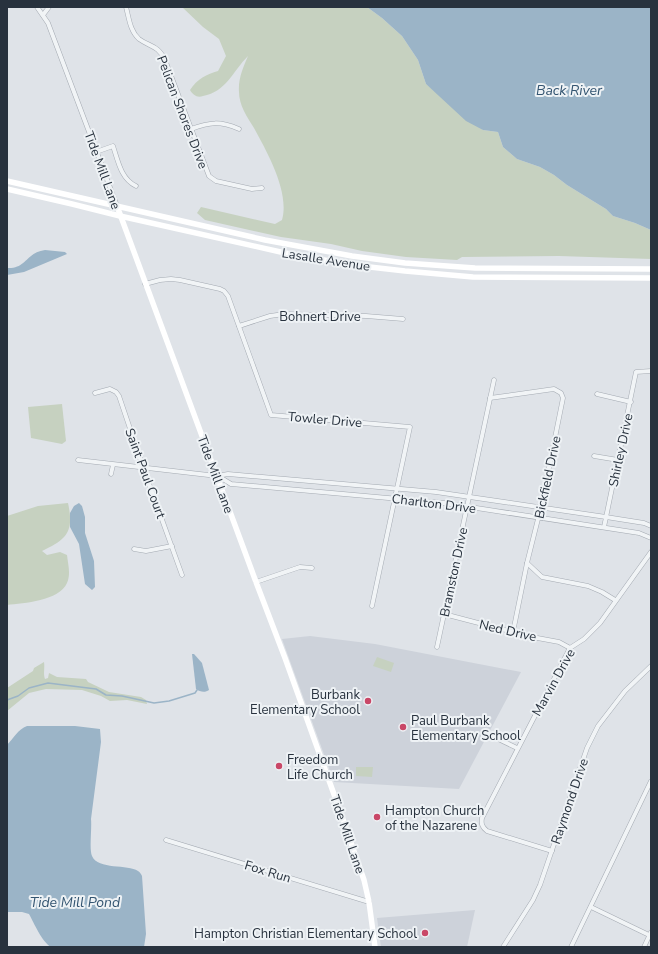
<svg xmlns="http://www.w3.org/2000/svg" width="658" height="954" font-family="'Nunito Sans',sans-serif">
	<rect width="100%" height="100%" fill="#dfe3e8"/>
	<g fill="#cdd2da">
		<path d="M310,636l65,8 146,28 -62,117 -125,-7 -52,-143z"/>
		<path d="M475,910l-8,37h-86l-4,-29z"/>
	</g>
	<g fill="#c6d1c0">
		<path d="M182,7h185l15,11 20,18 16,24 8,24 57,46 15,2 5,15 14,12 23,8 14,8 13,10 39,24 7,7 22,7 16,7v29l-92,-3 -97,1 -5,3 -51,-3 -44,-6 -31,-7 -50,-7 -76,-17 -8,-7 4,-6 74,17 7,-4c8,-28 -15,-68 -28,-92 -7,-11 -15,-23 -15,-36 -1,-13 4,-24 9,-36 -15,15 -22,36 -45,40 -6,2 -10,-1 -13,-6 7,-11 17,-16 28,-19l8,-15 -7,-17 -16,-12z"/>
		<path d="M62,404l4,37 -4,3 -31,-6 -3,-31z"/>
		<path d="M68,503c6,28 0,36 -26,48l5,4 13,-3 7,3c1,9 4,19 0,28 -8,18 -43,20 -60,22v-89l31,-10z"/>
		<path d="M377,657l17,6 -3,9 -18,-6z"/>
		<path d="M44,662c1,6 -1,12 1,17l3,-1 1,-5 8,4 29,2 2,3 21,10 32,5 5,3 1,4 -20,-4 -17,1 -9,-5 -19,-6 -36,-1 -17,4 -22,18v-23l26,-17 1,-3z"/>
		<path d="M356,767h17l-1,10 -16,-1z"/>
	</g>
	<g fill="#9bb4c7">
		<path d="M367,7h284v223l-16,-7 -22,-7 -7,-7 -39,-24 -13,-10 -14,-8 -23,-8 -14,-12 -5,-15 -15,-2 -17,-9 -40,-37 -8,-24 -16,-24 -20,-18z"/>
		<path d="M45,250l20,2 2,2 -43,18 -17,3v-7c20,1 18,-15 38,-18z"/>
		<path d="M79,503l3,3 3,11v16l9,28 1,26 -3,3 -7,-6 -6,-40 -9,-17v-14l4,-7z"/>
		<path d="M192,654h2l8,9 7,27c-4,3 -9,2 -13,-1z"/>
		<path d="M27,726h48l25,3 1,13 -10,77c1,9 -2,31 1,37 6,14 36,8 46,15 2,1 3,3 4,5l4,58 -2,13h-93c-9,-5 -17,-24 -22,-33l-7,-2h-15v-167c6,-6 11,-16 20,-19z"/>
	</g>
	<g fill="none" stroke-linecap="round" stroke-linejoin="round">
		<path stroke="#9bb4c7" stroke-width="1.5" d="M7,700l11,-4 11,-8 19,-5 48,6 10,6 16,1 32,7 15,-2 26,-8 2,-3"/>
		<defs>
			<g id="street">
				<path d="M37,7l11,16 69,183"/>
				<path d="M126,7c3,11 4,24 13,32 11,8 19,6 26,21l44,116 7,5 36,8 10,-1"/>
				<path d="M43,15l6,-8"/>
				<path d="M191,129c19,-7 29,-8 48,0"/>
				<path d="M96,152l17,-6c5,15 8,33 23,40"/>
				<path d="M145,284l15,-4 11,-1 9,1 40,9 4,2 4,5 43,119 139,12 -38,179"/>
				<path d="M239,326l31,-10 14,-2 82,2 37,3"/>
				<path d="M95,393l15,-4 6,3 3,4 24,71 39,108"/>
				<path d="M597,394l34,8"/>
				<path d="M490,398l64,-9 7,4 2,5 -22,109 -14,56 -14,69"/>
				<path d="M594,456l24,4"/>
				<path d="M78,460l139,16 11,-2 208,18 170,25 38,6 7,3"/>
				<path d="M111,474l2,-9"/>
				<path d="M218,476l13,8 213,19 195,30 12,5"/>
				<path d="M604,527l32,-155 15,-1"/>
				<path d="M134,549l12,2 26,-5"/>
				<path d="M527,563l15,14 46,9 14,6 13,8"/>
				<path d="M256,582l44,-15 12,1"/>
				<path d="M444,614l88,23 27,5 11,6"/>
				<path d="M437,647l57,-267"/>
				<path d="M492,736l25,12"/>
				<path d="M166,840l203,62"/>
				<path d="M552,851l-65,-20c-5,-4 -6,-7 -5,-13l88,-170 14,-9 16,-16 51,-71"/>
				<path d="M591,907l58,28"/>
				<path d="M503,947l30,-47 7,-15 47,-137 11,-22 27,-35 26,-25"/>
				<path d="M571,947l80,-166"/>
				<path d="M644,947l7,-15"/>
			</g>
		</defs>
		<use href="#street" stroke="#a4aab2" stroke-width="5"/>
		<use href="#street" stroke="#f1f4f6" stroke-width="4"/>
		<g stroke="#fff" stroke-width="5.5">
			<path d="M7,181l258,59 87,16 53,7 70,5 176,1"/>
			<path d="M7,189l65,15 48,12 165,37 67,12 53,6 68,6 178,1"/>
			<path d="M117,206l139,376 29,76 55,153 24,69 5,22 6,45"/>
		</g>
	</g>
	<g fill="#c94767" stroke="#eef2f5" stroke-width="1.5">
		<circle cx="368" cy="701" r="4"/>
		<circle cx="403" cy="727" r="4"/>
		<circle cx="279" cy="766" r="4"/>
		<circle cx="377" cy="817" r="4"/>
		<circle cx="425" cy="933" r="4"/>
	</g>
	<g text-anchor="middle" stroke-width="4" stroke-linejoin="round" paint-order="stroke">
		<g font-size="13" fill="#28323e" stroke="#eef2f5">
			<text transform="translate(183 112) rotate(69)" y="5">Pelican Shores Drive</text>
			<text transform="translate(103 170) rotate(70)" y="5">Tide Mill Lane</text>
			<text transform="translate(326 259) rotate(9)" y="5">Lasalle Avenue</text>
			<text x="320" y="321">Bohnert Drive</text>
			<text transform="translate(325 419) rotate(5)" y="5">Towler Drive</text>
			<text transform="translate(620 450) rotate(-78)" y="5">Shirley Drive</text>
			<text transform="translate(146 473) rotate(70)" y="5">Saint Paul Court</text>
			<text transform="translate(216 474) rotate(70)" y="5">Tide Mill Lane</text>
			<text transform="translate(547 477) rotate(-78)" y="5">Bickfield Drive</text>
			<text transform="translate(434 503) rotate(7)" y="5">Charlton Drive</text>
			<text transform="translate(453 572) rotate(-78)" y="5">Bramston Drive</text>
			<text transform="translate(508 630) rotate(13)" y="5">Ned Drive</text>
			<text transform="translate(553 682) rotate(-61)" y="5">Marvin Drive</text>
			<text transform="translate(569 801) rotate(-71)" y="5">Raymond Drive</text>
			<text transform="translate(348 834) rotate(71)" y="5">Tide Mill Lane</text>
			<text transform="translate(268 871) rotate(17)" y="5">Fox Run</text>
		</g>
		<g font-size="13" fill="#28323e" stroke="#eef2f5" text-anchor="start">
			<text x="360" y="699" text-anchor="end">Burbank<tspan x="360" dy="15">Elementary School</tspan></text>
			<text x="411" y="725">Paul Burbank<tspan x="411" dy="15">Elementary School</tspan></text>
			<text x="287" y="764">Freedom<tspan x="287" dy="15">Life Church</tspan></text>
			<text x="385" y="815">Hampton Church<tspan x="385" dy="15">of the Nazarene</tspan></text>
			<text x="417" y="938" text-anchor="end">Hampton Christian Elementary School</text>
		</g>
		<g font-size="14" font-style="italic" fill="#345571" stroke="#eef2f5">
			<text x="569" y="95">Back River</text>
			<text x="75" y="907">Tide Mill Pond</text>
		</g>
	</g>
	<rect width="658" height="954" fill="none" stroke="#28323e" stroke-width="16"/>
</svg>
